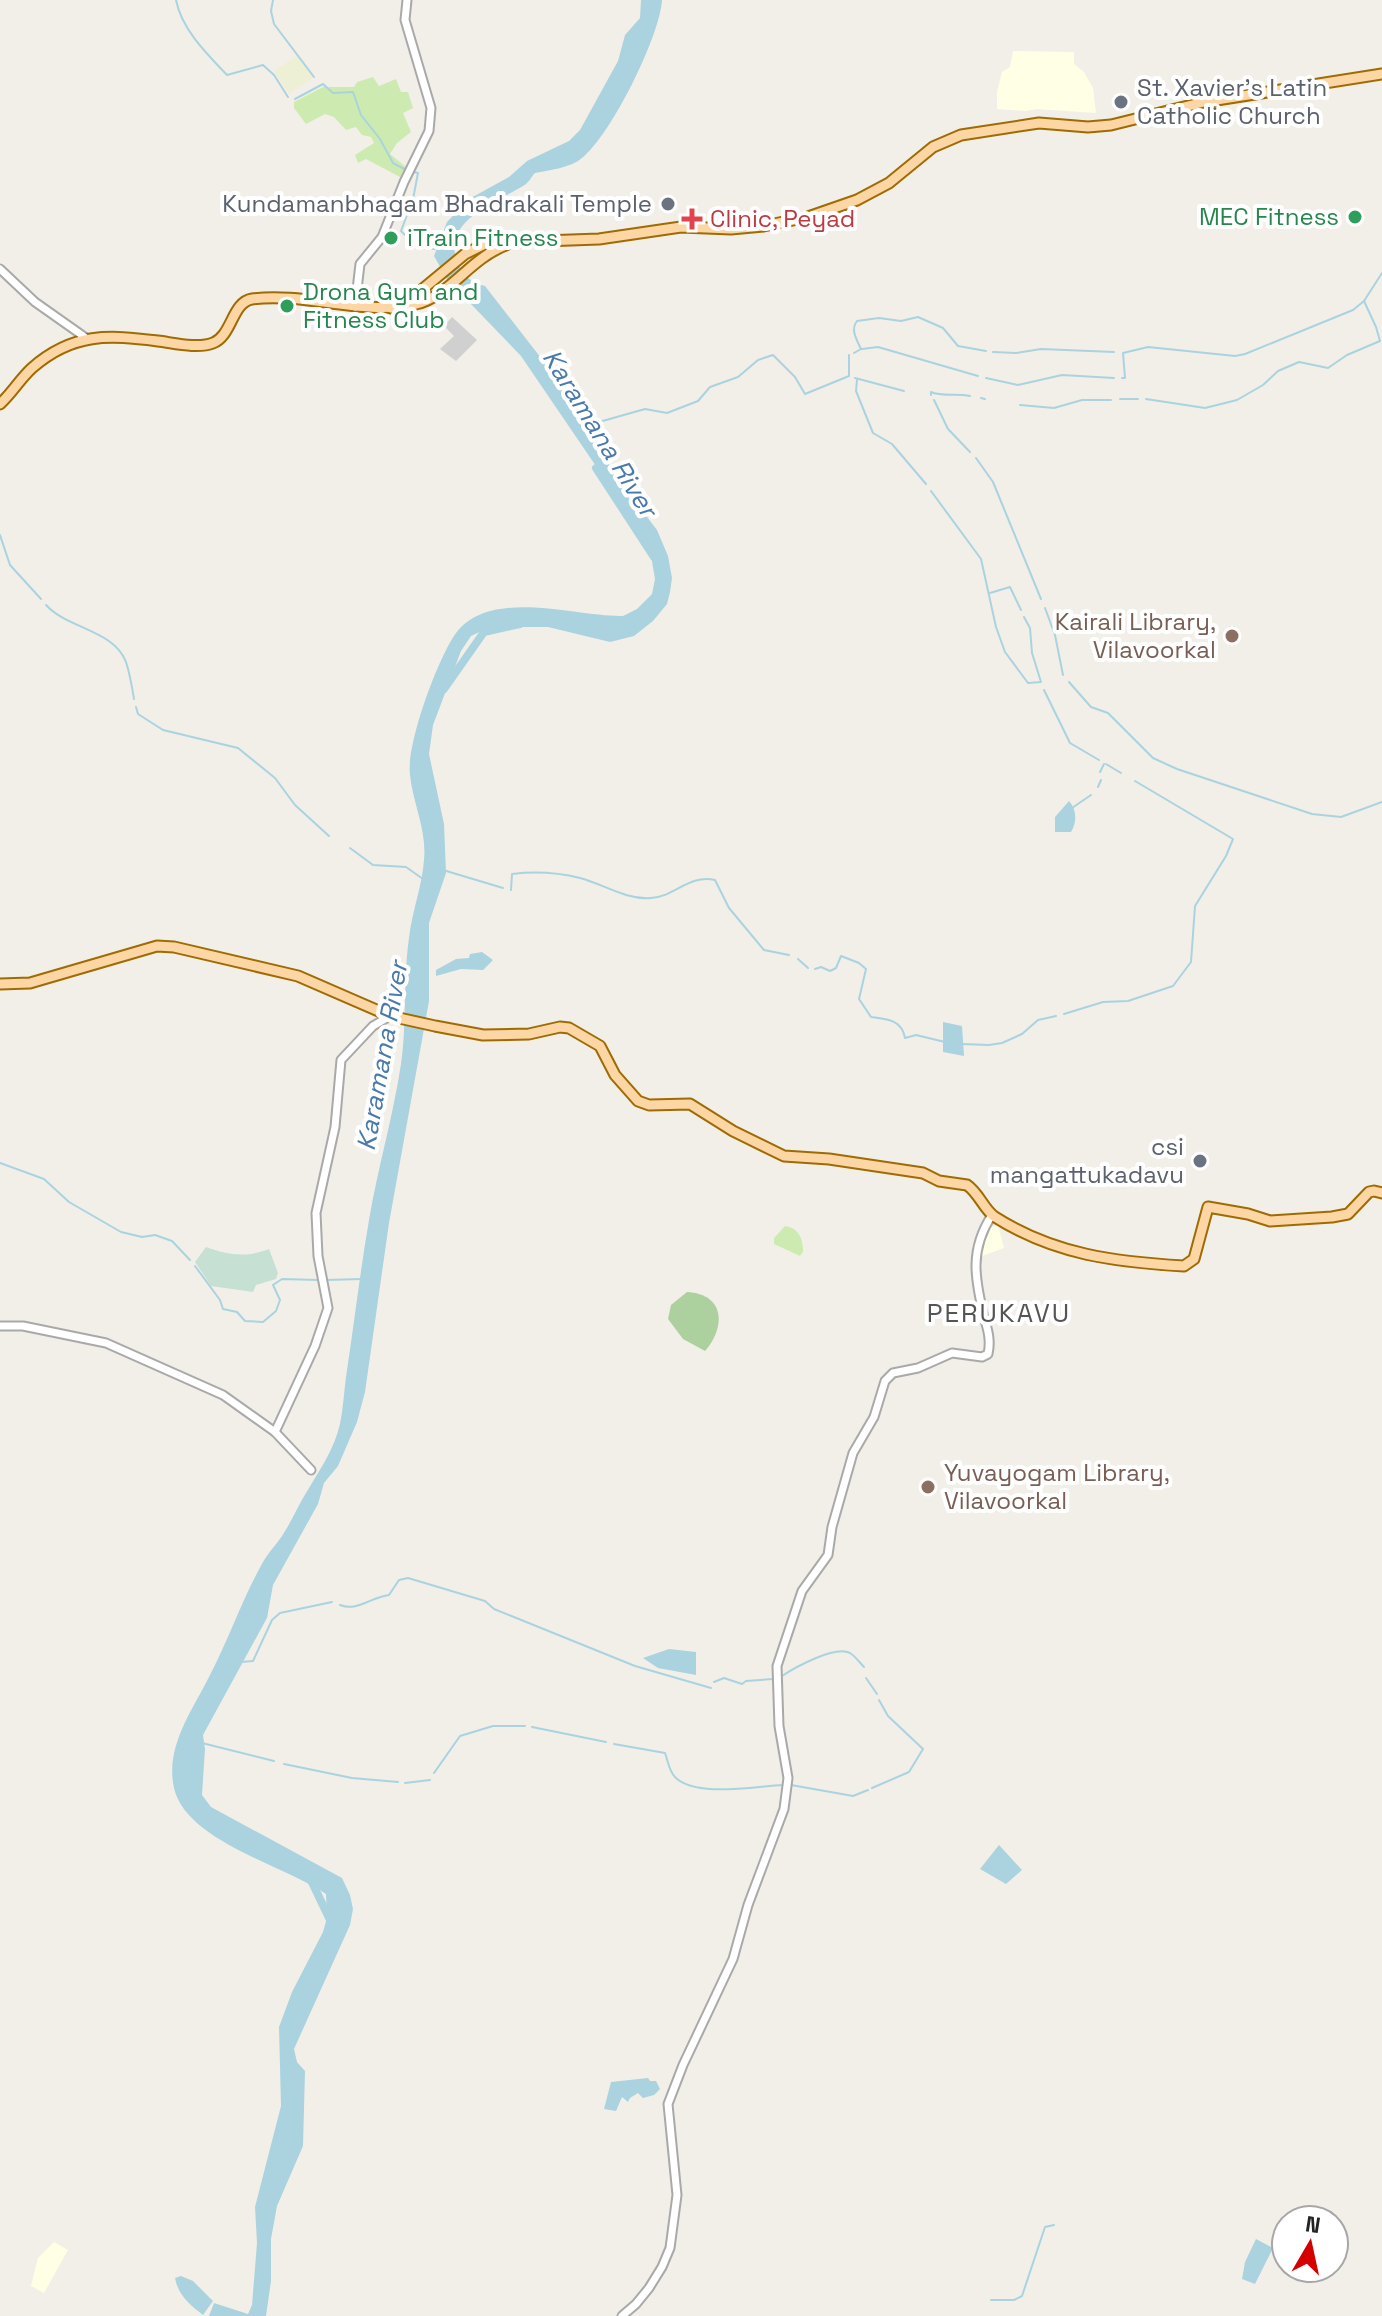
<svg xmlns="http://www.w3.org/2000/svg" width="1382" height="2316" font-family="'Space Grotesk',sans-serif">
	<rect width="100%" height="100%" fill="#f2efe9"/>
	<g fill="#ffffe5">
		<path d="M1013,51l61,1v12l10,8 9,16 3,25 -59,-4 -11,2 -29,-2v-17l5,-20 8,-5z"/>
		<path d="M998,1225l6,23 -22,8 3,-27z"/>
		<path d="M54,2242l14,8 -24,43 -13,-7 7,-28z"/>
	</g>
	<path fill="#d0d0d0" d="M452,317l25,23 -21,21 -16,-12 14,-13 -10,-10z"/>
	<path fill="#eef0d5" d="M297,56l16,22 -24,16 -15,-23z"/>
	<g fill="#cdebb0">
		<path d="M373,77l6,9 17,-7 5,13h7l5,16 -10,5 8,19 -14,11 -7,11 16,13 -6,10 -34,-18 -8,4 -3,-8 19,-12 -3,-6 -9,-2 -6,-8 -10,3 -12,-13 -9,-3 -19,10 -12,-16v-6l29,-15h31l3,-5z"/>
		<path d="M785,1226c14,2 18,13 18,26l-3,4 -26,-12v-6z"/>
	</g>
	<path fill="#add19e" d="M687,1292c38,2 39,35 18,59l-22,-12 -15,-20 3,-14z"/>
	<path fill="#c6e0d4" d="M206,1247c22,8 40,11 63,2l9,24 -2,6 -20,6 -3,7 -42,-6 -16,-24z"/>
	<g fill="#aad3df">
		<path d="M641,0h21c-2,36 -51,135 -80,158 -12,10 -32,12 -47,15 -4,4 -6,10 -12,13 -26,16 -84,36 -65,77 6,14 14,20 27,23l63,81 30,42 37,66 42,55 11,26 4,22 -2,14 -3,12 -14,17 -19,15 -24,6 -62,-15h-58l-19,9 -10,15 -28,74 -4,29 15,70 2,49 -17,50v78l-40,222 -24,169 -8,30 -19,44 -14,17 -6,21 -45,81 -6,33 -64,117 2,14 -3,46 9,12 131,71 8,17 3,14 -3,16 -56,124 3,13 8,9 -2,75 -26,60 -6,33v42l-5,35h-57l5,-13 34,11 4,-9 5,-62 -2,-36 26,-101 -2,-79 13,-35 31,-60 4,-14 -1,-24c-41,-28 -140,-53 -152,-106 -9,-41 18,-77 35,-111 20,-38 33,-78 54,-115 5,-9 13,-17 19,-26 10,-15 17,-33 27,-48 13,-22 25,-39 31,-64 3,-15 4,-32 6,-47 8,-52 14,-105 23,-157 9,-53 24,-103 32,-156 6,-42 2,-84 8,-126 3,-27 13,-51 15,-78 3,-30 -11,-56 -14,-85 -4,-31 28,-117 46,-142 35,-46 119,-16 167,-17l14,-7 15,-15 3,-15 -6,-35 -128,-188 -52,-54 -8,-14 -14,-9 -13,-23 13,-34 22,-23 40,-22 18,-16 42,-20 11,-11 38,-69 7,-26 15,-17z"/>
		<path d="M1069,801c8,9 8,21 2,31h-16v-15z"/>
		<path d="M482,952l11,8 -10,10 -22,-1 -25,7v-6l20,-11 13,-1 1,-4z"/>
		<path d="M943,1022l19,4 2,30 -21,-4z"/>
		<path d="M669,1649l27,3v23l-38,-7 -15,-10z"/>
		<path d="M999,1845l23,25 -16,14 -26,-15z"/>
		<path d="M648,2078l2,3h6l4,8 -6,6 -11,3 -5,-5 -8,5 -2,4 -6,-5 -6,14 -12,-2 7,-27z"/>
		<path d="M1256,2239l17,9 -18,36 -13,-5 3,-17z"/>
		<path d="M181,2276l12,5 20,20 -10,14c-13,-10 -25,-20 -28,-37z"/>
	</g>
	<g fill="none" stroke-linecap="round" stroke-linejoin="round">
		<g stroke="#aad3df" stroke-width="2">
			<path d="M176,0c6,30 31,54 51,75l36,-10 11,10 14,22"/>
			<path d="M273,0l-2,11 3,13 40,53"/>
			<path d="M295,99l28,-15 10,9 20,-1 8,23 19,24 13,24 15,8"/>
			<path d="M414,172l4,1 -5,26 -12,32 17,17 17,1"/>
			<path d="M862,349l16,-2 100,29"/>
			<path d="M993,352l23,1 25,-4 73,3"/>
			<path d="M854,353l7,-4c-4,-9 -11,-19 -4,-28l22,-3 22,3 17,-4 25,11 15,18 28,5"/>
			<path d="M855,378l49,13"/>
			<path d="M986,378l32,7 44,-10 52,3"/>
			<path d="M1122,378h3l-2,-25 25,-6 87,9 10,-2 108,-44 11,-9 18,-28"/>
			<path d="M857,380l-1,11 17,42 19,11 34,40"/>
			<path d="M931,395v-3c11,5 26,1 39,4"/>
			<path d="M981,398l4,1"/>
			<path d="M1120,399h18"/>
			<path d="M1146,399l59,9 32,-8 26,-15 15,-14 21,-9 29,6 19,-13 33,-14 -4,-14 -12,-26"/>
			<path d="M934,400l14,29 22,23"/>
			<path d="M1020,405l34,3 28,-8h29"/>
			<path d="M585,422h14l46,-13 22,4 31,-12 12,-14 28,-10 20,-17 15,-5 22,22 10,17 44,-18v-21"/>
			<path d="M976,458l17,24 48,117"/>
			<path d="M931,491l50,68 15,68 9,25 23,31 13,-1 -9,-29 -2,-25 -6,-11"/>
			<path d="M0,535l10,30 31,34"/>
			<path d="M990,593l20,-6 11,23"/>
			<path d="M46,605c22,24 68,25 80,57 4,12 6,25 8,37"/>
			<path d="M1045,608l10,27 8,40"/>
			<path d="M1069,682l22,25 17,6 45,45 24,11 135,45 29,3 41,-15"/>
			<path d="M1044,690l26,53 29,17"/>
			<path d="M136,707l2,7 25,16 75,18 37,30 20,27 34,31"/>
			<path d="M1106,764l15,9"/>
			<path d="M1100,772l4,-8"/>
			<path d="M1098,787l3,-7"/>
			<path d="M1072,808l19,-13"/>
			<path d="M350,848l23,17 33,2 17,12"/>
			<path d="M443,870l60,18"/>
			<path d="M511,890l1,-16c24,-3 44,-2 68,4 23,6 46,22 71,20 23,-1 38,-24 64,-18l14,28 35,42 25,5"/>
			<path d="M798,959l10,9"/>
			<path d="M815,969l6,-2 9,4 6,-3 5,-12 18,7 7,6 -7,30 12,18c17,2 31,3 34,21l11,-3 29,7"/>
			<path d="M1064,1014l39,-12 25,-1 45,-15 18,-24 4,-56 31,-50 7,-17 -98,-58"/>
			<path d="M961,1044l28,1 13,-2 20,-9 16,-14 18,-4"/>
			<path d="M0,1163l44,16 25,23 52,30 21,5 13,-2 17,6 18,19"/>
			<path d="M195,1266l25,34 3,9 14,3 8,9 18,1 13,-11 4,-11 -7,-15 9,-6 36,1"/>
			<path d="M325,1280l37,-1"/>
			<path d="M340,1605c17,7 31,-8 49,-10l10,-15 9,-2 77,23 9,8 141,57 76,22"/>
			<path d="M241,1662l12,-1 19,-41 8,-7 52,-11"/>
			<path d="M782,1676c12,-8 53,-31 68,-23 5,3 10,10 14,14"/>
			<path d="M866,1678l11,16"/>
			<path d="M714,1682l10,-4 18,6 4,-3 27,-2"/>
			<path d="M532,1727l74,15"/>
			<path d="M202,1743l72,18"/>
			<path d="M614,1744l51,9c3,8 4,18 10,24 20,21 81,9 108,8"/>
			<path d="M284,1764l68,14 46,4"/>
			<path d="M434,1773l26,-37 33,-10h32"/>
			<path d="M405,1783l25,-3"/>
			<path d="M791,1785l62,11 15,-6"/>
			<path d="M872,1788l37,-16 14,-23 -35,-33 -9,-16"/>
			<path d="M991,2300h23l8,-4 23,-69 9,-2"/>
		</g>
		<g stroke="#aad3df" stroke-width="8">
			<path d="M596,468l58,89"/>
			<path d="M444,689l40,-57 36,-8"/>
			<path d="M309,1876l22,46"/>
		</g>
		<defs>
			<g id="minor">
				<path d="M0,269l35,33 51,36"/>
				<path d="M355,307l5,-43 22,-27 22,-55 25,-51 2,-23 -26,-88 2,-20"/>
				<path d="M0,1326h23l83,17 117,52 52,37 36,38"/>
				<path d="M275,1432l40,-86 13,-38 -10,-52 -2,-43 19,-86 6,-67 32,-34 17,-10"/>
				<path d="M622,2316l14,-12 13,-16 13,-21 8,-19 7,-53 -9,-91 15,-39 50,-106 15,-54 36,-96 4,-31 -9,-52 -2,-60 25,-75 26,-36 4,-28 21,-74 21,-36 11,-36 8,-8 25,-5 34,-15 30,4 6,-3c3,-13 0,-24 -4,-37 -9,-38 -15,-67 8,-102"/>
			</g>
			<g id="major">
				<path d="M391,308l22,-11 52,-43 22,-11 112,-4 82,-12 50,2 33,-3 44,-9 49,-17 32,-17 44,-36 28,-12 78,-12 49,4 23,-2 93,-23 178,-28"/>
				<path d="M0,404c12,-11 20,-25 32,-36 41,-36 77,-33 126,-27 16,2 40,8 55,2 19,-7 19,-41 39,-44 55,-7 109,17 164,5 34,-8 53,-45 90,-59"/>
				<path d="M0,984l30,-1 127,-37 17,1 124,29 92,40 45,10 48,9 46,-1 31,-7 9,1 31,18 15,29 23,26 11,4 41,-1 43,27 51,25 45,3 94,14 16,8 28,4c12,8 17,25 28,32 60,38 121,45 189,49l10,-7 14,-52 40,7 22,7 62,-4 16,-3 21,-22 5,-1 8,2"/>
			</g>
		</defs>
		<use href="#minor" stroke="#a9a9a9" stroke-width="11"/>
		<use href="#major" stroke="#a06b00" stroke-width="13"/>
		<use href="#minor" stroke="#fff" stroke-width="7"/>
		<use href="#major" stroke="#fcd6a4" stroke-width="9"/>
	</g>
	<g fill="#6b7280" stroke="#fff" stroke-width="3">
		<circle cx="1121" cy="102" r="8"/>
		<circle cx="668" cy="204" r="8"/>
		<circle cx="1200" cy="1161" r="8"/>
	</g>
	<g fill="#2e9e5b" stroke="#fff" stroke-width="3">
		<circle cx="1355" cy="217" r="8"/>
		<circle cx="391" cy="238" r="8"/>
		<circle cx="287" cy="306" r="8"/>
	</g>
	<path fill="#e0444e" stroke="#fff" stroke-width="3" d="M688 207h8v8h8v8h-8v8h-8v-8h-8v-8h8z"/>
	<g fill="#8d6e63" stroke="#fff" stroke-width="3">
		<circle cx="1232" cy="636" r="8"/>
		<circle cx="928" cy="1487" r="8"/>
	</g>
	<g text-anchor="middle" stroke-width="8" stroke-linejoin="round" paint-order="stroke">
		<g font-size="24" fill="#5b616d" stroke="#fff" text-anchor="end">
			<text x="1137" y="96" text-anchor="start">St. Xavier's Latin<tspan x="1137" dy="28">Catholic Church</tspan></text>
			<text x="652" y="212">Kundamanbhagam Bhadrakali Temple</text>
			<text x="1184" y="1155">csi<tspan x="1184" dy="28">mangattukadavu</tspan></text>
		</g>
		<g font-size="24" fill="#27864d" stroke="#fff" text-anchor="start">
			<text x="1339" y="225" text-anchor="end">MEC Fitness</text>
			<text x="407" y="246">iTrain Fitness</text>
			<text x="303" y="300">Drona Gym and<tspan x="303" dy="28">Fitness Club</tspan></text>
		</g>
		<g font-size="24" fill="#be3a42" stroke="#fff" text-anchor="start">
			<text x="710" y="227">Clinic, Peyad</text>
		</g>
		<g font-size="24" fill="#785e54" stroke="#fff" text-anchor="end">
			<text x="1216" y="630">Kairali Library,<tspan x="1216" dy="28">Vilavoorkal</tspan></text>
			<text x="944" y="1481" text-anchor="start">Yuvayogam Library,<tspan x="944" dy="28">Vilavoorkal</tspan></text>
		</g>
		<g font-size="26" font-style="italic" fill="#4a7aab" stroke="#fff">
			<text transform="translate(600 433) rotate(58)" y="9">Karamana River</text>
			<text transform="translate(382 1056) rotate(-80)" y="9">Karamana River</text>
		</g>
		<g font-size="26" letter-spacing="2" fill="#555" stroke="#fff">
			<text x="999" y="1322">PERUKAVU</text>
		</g>
	</g>
	<g transform="translate(1310 2244) rotate(9)"><circle r="38" fill="#ffffff" stroke="#a7a7a7" stroke-width="2"/>
	<path d="M0-6L14 30L0 20L-14 30Z" fill="#d40000"/>
	<text y="-12" font-size="22" font-weight="bold" text-anchor="middle" fill="#222222">N</text>
	</g>
</svg>
